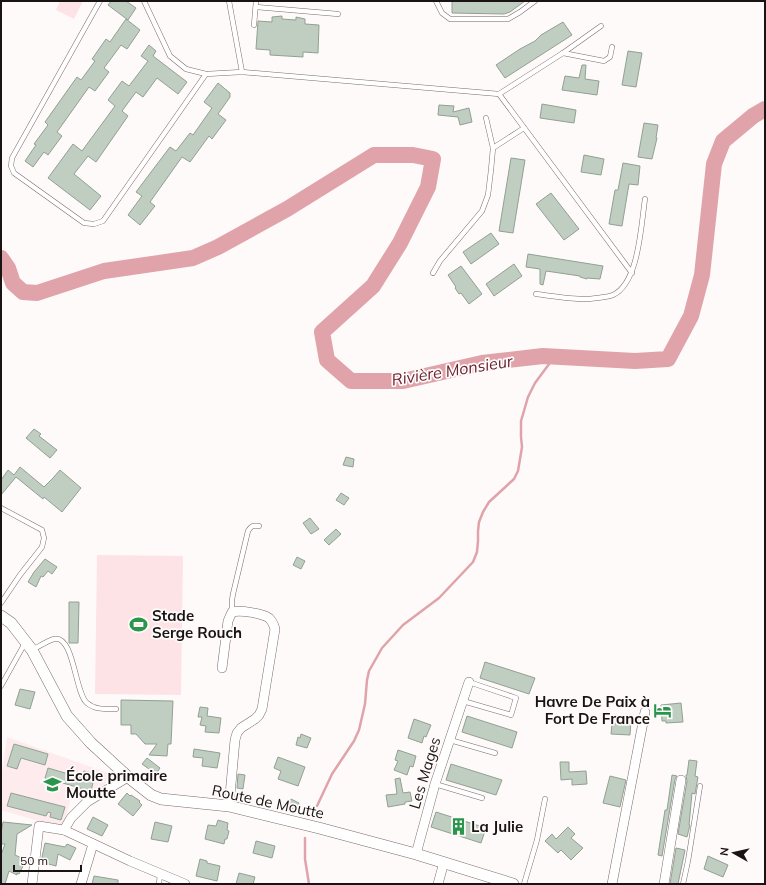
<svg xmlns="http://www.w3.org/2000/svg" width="766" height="885" font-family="Mulish,sans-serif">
	<rect width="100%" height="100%" fill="#fefafa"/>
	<path fill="#feebed" d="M7,737l101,36 -4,16 -20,12 -13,-3 -9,30 -61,-18v-30z"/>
	<g fill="#fde3e5">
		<path d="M60,1h23l-9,18 -18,-9z"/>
		<path d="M97,555l86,1 -2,139 -86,-1z"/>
	</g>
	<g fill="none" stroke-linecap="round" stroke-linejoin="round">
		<g stroke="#e0a3aa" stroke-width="2.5">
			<path d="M317,806l15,-32 22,-33 5,-11 6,-26 2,-24 2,-9 13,-23 21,-23 36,-27 34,-36 4,-10 1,-11v-10l1,-9 4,-10 6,-10 25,-23 4,-8 4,-24 -1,-10v-16l7,-24 7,-14 20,-27"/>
			<path d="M305,838v21l4,25"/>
		</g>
		<path stroke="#e0a3aa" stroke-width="16" d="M1,258l7,10 5,15 10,9 14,1 67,-22 89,-13 25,-11 69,-38 87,-54h39l20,4 -5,28 -28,56 -27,43 -51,46 5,28 24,21h52l79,-18 61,-7 92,5 33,-2 23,-43 11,-41 12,-111 9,-23 30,-25 12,-7"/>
	</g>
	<g fill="#bfcec1" stroke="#92a094">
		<path d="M111,1h15l10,7 -8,12 -20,-15z"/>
		<path d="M452,1h73l-15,11 -6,2 -52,-1z"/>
		<path d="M282,16v3l14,1v-3l9,2v5l14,1 -1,28 -15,-1v5l-33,-2v-5l-14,-1 2,-28 14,1v-5z"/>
		<path d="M126,19l14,11 -13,19 -6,-4 -17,23 5,4 -14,19 -6,-4 -32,45 5,4 -14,19 -4,-3 -11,15 -8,-6 11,-16 -2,-1 14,-19 -3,-3 32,-45 4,3 14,-19 -3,-2 14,-20 4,3z"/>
		<path d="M563,22l9,13 -67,43 -9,-13 24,-16 15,-8 6,-6z"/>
		<path d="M149,45l7,6 -3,5 34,26 -9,12 -21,-16 -14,19 -7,-5 -14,19 6,5 -32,46 -8,-6 -14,18 27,22 -11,14 -42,-32 25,-34 9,7 33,-45 -7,-6 14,-19 7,5 19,-25 -7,-5z"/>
		<path d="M628,51l14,2 -6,34 -14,-2z"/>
		<path d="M582,65h4l-1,14 14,2 -2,14 -35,-5 3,-14 14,2z"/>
		<path d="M218,83l12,10v4l-12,17 8,6 -14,19 -3,-3 -19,26 -8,-5 -32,45 5,4 -15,19 -12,-10 14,-19 -6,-4 34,-45 6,4 14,-18 3,2 19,-27 -8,-6z"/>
		<path d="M542,104l34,6 -2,13 -34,-5z"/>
		<path d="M439,105l15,1 -1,6 16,-4 3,14 -12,3 -2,-8 -20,-2z"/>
		<path d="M644,123l14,2 -2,13h1l-5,21 -14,-2z"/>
		<path d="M584,155l20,4 -3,16 -20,-3z"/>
		<path d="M511,158l14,2 -12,73 -14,-2z"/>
		<path d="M623,163l17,3 -2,19 -9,-1 -7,42 -13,-2 6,-34h3z"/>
		<path d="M551,193l28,36 -15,11 -28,-36z"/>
		<path d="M491,233l8,11 -28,20 -8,-12z"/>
		<path d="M528,254l75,12 -3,13 -13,-1v1l-7,-2v-1l-34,-5 -3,14 -3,-1v-15l-14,-2z"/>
		<path d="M514,264l8,12 -28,20 -8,-12z"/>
		<path d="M461,266l21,28 -13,10 -8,-11 -2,1 -4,-6 1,-1 -8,-12z"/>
		<path d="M34,429l7,5 -2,2 18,14 -7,8 -24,-20z"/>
		<path d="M346,457l8,2 -1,8 -10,-2z"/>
		<path d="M20,467l24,20 9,-9 7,-8 21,18 -19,24 -18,-15 -1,2 -27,-22 -15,18v-15l7,-10 6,5z"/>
		<path d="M341,493l8,5 -5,7 -8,-5z"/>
		<path d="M310,518l9,11 -8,5 -8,-11z"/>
		<path d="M336,529l5,5 -12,11 -5,-5z"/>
		<path d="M297,557l8,4 -4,8 -8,-4z"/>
		<path d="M45,559l12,8 -5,7 -4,-3 -5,6 -2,-1 -5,11 -8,-5 6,-10z"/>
		<path d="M69,602h10l-1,41h-9z"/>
		<path d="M485,662l50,16 -6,16 -49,-16z"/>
		<path d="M20,689l15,3 -5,17 -15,-4z"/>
		<path d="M121,700l52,1 -2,43h-3l-1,12 -18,-1 8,-11h-12l-9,-10h-5v-9h-10z"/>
		<path d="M681,703l2,19 -17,1v-2h-4l-1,-16z"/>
		<path d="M200,707l8,1 -1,8 14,2 -2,15 -14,-1 1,-6 -6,-1 2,-8h-4z"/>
		<path d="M467,716l50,16 -5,16 -50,-16z"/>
		<path d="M414,719l17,6 -5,12 -2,-1 -2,7 -14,-5z"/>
		<path d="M623,720l8,1 -1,14 -19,-1 1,-10h4v-3l7,1z"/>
		<path d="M301,734l10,4 -4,10 -11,-3 2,-8 2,1z"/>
		<path d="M14,744l34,10 -3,11 -24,-7 -4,11 -10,-3z"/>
		<path d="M194,749l26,4 -3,15 -15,-2 1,-8 -10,-1z"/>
		<path d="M398,750l18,6 -3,11 -3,-1 -3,9 -13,-5 4,-9 -3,-1z"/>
		<path d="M278,757l27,10 -7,19 -20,-7 3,-8 -7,-3z"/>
		<path d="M147,758l13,10 -4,6 -14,-10z"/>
		<path d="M689,760l8,1 -2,15 3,1 -3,17 -3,-1 -3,32h1l-3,12 -9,-3 9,-53 -1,-5v-1h1z"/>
		<path d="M560,762h9v10l17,-1 1,13 -15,1v-6l-11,1z"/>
		<path d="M451,764l51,16 -6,15 -50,-15z"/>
		<path d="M48,768l34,10 2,-7 11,3 -4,17 -46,-13z"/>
		<path d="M238,774l7,1 -2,14 -6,-1z"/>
		<path d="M672,775l5,1 -2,3 -13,77 -4,-1 7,-45h2z"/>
		<path d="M610,776l16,4 -6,27 -17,-4z"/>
		<path d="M400,778l3,15 7,-1 2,9 -7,1v2l-17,3 -2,-12 11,-1 -2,-15z"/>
		<path d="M11,793l54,14 -4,13 -11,-3 1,-4 -3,-1 -2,4 -39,-10z"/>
		<path d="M127,793l3,3 1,-1 9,6 -1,1 3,3 -9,11 -15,-12z"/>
		<path d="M291,799l8,4 -3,7 -9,-3z"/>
		<path d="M436,812l50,16 -5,15 -50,-16z"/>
		<path d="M93,817l15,8 -6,11 -15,-7z"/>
		<path d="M218,820l10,3 -1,7 2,1 -2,8h-2l-1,5 -19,-5 3,-14 8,1z"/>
		<path d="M3,822l29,3 -15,9 -2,21 11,5 -7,14 -2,-1v2l-8,-4 -4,13h-4v-29l4,-11h-4v-11z"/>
		<path d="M155,822l17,4 -4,16 -17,-3z"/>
		<path d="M568,827l7,7 -4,4 12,10 -12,12 -10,-10 -3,3 -13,-12 7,-7 4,5z"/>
		<path d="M256,841l19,5 -3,12 -19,-5z"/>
		<path d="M45,843l20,4 2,-3 9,4 -6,12 -12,-6 -2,12 -15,-4z"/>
		<path d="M676,848l9,2 -7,34h-8z"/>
		<path d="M708,856l20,9 -5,12 -19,-8z"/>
		<path d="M200,859l7,2v2l13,3 -3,15 -21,-5z"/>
		<path d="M239,873l16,4 -2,7h-17z"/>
		<path d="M94,876l24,4v4h-26z"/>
	</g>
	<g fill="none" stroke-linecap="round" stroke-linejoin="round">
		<defs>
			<g id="service">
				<path d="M100,1l-88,157 -1,8 3,7 70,50 10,1 9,-3 103,-147"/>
				<path d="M144,1l26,55 16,13 20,5 36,-2 257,22 64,-41 38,-27"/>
				<path d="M229,1l13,71"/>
				<path d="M436,1l6,12 8,6h58l12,-7 15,-11"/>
				<path d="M256,7l82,7"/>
				<path d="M254,25l2,-24"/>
				<path d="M563,53l41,8 6,-4 2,-10"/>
				<path d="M499,94l133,179"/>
				<path d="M493,148l31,-20"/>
				<path d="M433,273l7,-12 42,-50 6,-16 3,-25 2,-22 -7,-30"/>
				<path d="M536,294c16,2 34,5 49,5 5,0 24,-2 28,-4 26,-12 28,-70 32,-96"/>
				<path d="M1,508l41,22 2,8 -2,9 -22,28 -19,28"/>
				<path d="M232,612v-12l1,-6 15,-63c3,-5 5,-6 11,-5"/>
				<path d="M32,650c6,-3 17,-10 22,-11 20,-5 21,55 33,64 8,7 19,6 29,6"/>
				<path d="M1,686l24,-43"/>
				<path d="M463,701l48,14 5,-17 -47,-16"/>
				<path d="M450,740l45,13"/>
				<path d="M435,784l47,14"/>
				<path d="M159,884l1,-10"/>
				<path d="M524,884l13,-44 8,-41"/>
				<path d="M683,884l5,-23 12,-75"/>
			</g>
			<g id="minor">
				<path d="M222,668l6,-47 4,-9c9,-2 29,1 37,6 3,3 5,7 6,11l-13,80 -3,6 -4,4 -14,9 -4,5 -2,7 -6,66"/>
				<path d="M64,830l66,31 55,23"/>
				<path d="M416,854l19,-70 34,-102"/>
				<path d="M32,884l7,-58 25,4 7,-12 16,-16 41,-25"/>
				<path d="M81,884l12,-40"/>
				<path d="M438,884l6,-22"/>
				<path d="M612,884l33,-172"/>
				<path d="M664,884l17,-104"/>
			</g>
			<path id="tertiary" d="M1,616l10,7 21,27 35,66 24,27 37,34 23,18 10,4 68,7 90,22 97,26 97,30"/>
		</defs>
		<use href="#service" stroke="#7d6a6c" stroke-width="5.5"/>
		<use href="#minor" stroke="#7d6a6c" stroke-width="10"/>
		<use href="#tertiary" stroke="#7d6a6c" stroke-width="12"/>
		<use href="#service" stroke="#fff" stroke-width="4.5"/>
		<use href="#minor" stroke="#fff" stroke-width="9"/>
		<use href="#tertiary" stroke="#fff" stroke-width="11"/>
	</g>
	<defs>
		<symbol id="stadium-bare" viewBox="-9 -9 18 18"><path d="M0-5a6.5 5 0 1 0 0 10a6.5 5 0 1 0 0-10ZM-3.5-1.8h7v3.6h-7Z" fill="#2a954d" stroke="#fefafa" stroke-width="2.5" paint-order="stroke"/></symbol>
		<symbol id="hotel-bare" viewBox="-9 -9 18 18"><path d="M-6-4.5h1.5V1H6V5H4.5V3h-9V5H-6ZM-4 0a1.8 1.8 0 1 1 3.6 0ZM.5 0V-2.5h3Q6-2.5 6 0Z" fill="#2a954d" stroke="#fefafa" stroke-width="2.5" paint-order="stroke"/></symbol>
		<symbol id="school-bare" viewBox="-9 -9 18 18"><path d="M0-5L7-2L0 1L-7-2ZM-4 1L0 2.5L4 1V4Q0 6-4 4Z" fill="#2a954d" stroke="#fefafa" stroke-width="2.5" paint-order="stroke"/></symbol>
		<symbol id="building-bare" viewBox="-9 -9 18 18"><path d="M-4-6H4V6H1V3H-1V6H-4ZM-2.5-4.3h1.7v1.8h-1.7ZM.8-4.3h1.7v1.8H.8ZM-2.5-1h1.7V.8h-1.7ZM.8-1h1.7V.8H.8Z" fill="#2a954d" stroke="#fefafa" stroke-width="2.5" paint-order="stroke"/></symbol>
	</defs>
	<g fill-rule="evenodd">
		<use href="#stadium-bare" x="126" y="612" width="25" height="25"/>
		<use href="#hotel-bare" x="650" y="698" width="25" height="25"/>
		<use href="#school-bare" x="40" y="772" width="25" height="25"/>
		<use href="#building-bare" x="446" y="814" width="25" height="25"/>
	</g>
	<g text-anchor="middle" stroke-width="3.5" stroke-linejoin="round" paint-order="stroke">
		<g font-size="15" font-weight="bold" fill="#1a1313" stroke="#fefafa" text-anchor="start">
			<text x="152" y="621">Stade<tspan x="152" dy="17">Serge Rouch</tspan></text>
			<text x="650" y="707" text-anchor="end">Havre De Paix à<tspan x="650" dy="17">Fort De France</tspan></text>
			<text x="66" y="781">École primaire<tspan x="66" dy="17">Moutte</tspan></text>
			<text x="471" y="832">La Julie</text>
		</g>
		<g font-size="15" fill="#1a1313" stroke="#fefafa">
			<text transform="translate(425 773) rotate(-73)" y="5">Les Mages</text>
			<text transform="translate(268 802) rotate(12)" y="5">Route de Moutte</text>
		</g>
		<g font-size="16" font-style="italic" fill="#69212f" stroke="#fefafa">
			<text transform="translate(452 370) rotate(-9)" y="6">Rivière Monsieur</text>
		</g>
	</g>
	<rect width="766" height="885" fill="none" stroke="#1a1313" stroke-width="4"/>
	<g transform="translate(734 853) rotate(278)" stroke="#fefafa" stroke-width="3" paint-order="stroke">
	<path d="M0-3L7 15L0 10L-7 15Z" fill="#1a1313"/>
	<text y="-6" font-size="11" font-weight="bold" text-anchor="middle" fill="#1a1313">N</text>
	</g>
	<path d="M14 865v6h67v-6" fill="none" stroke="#1a1313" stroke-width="2"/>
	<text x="20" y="865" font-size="12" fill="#1a1313" stroke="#fefafa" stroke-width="3" paint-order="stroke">50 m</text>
</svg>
